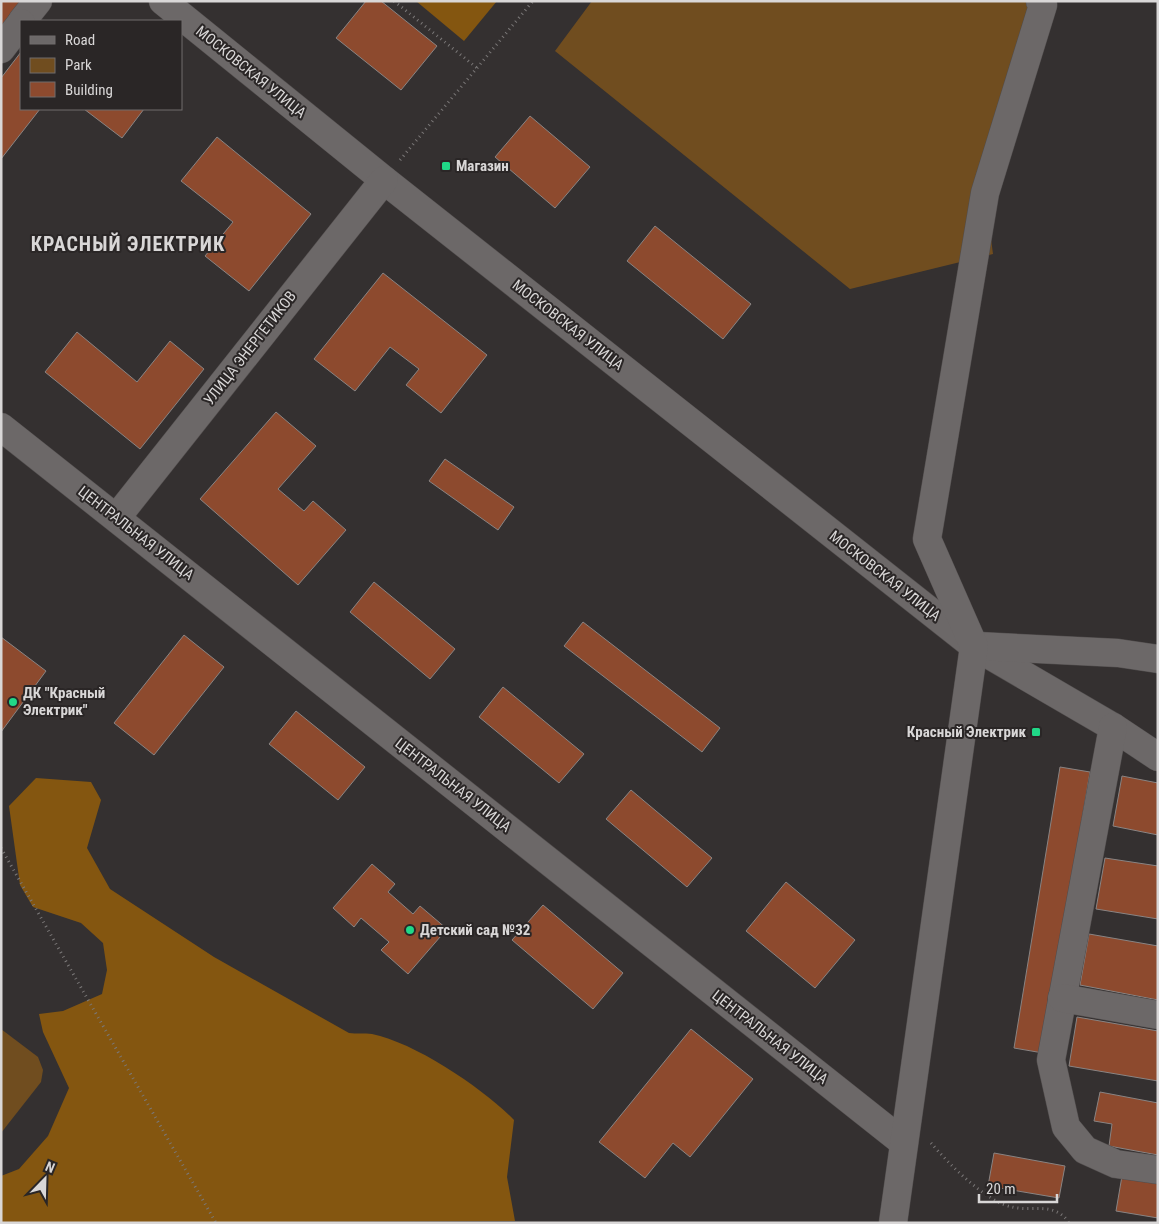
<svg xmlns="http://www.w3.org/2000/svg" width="1159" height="1224" font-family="'Roboto Condensed',sans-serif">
	<rect width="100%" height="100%" fill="#343030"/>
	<g fill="#704d1f">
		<path d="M592,1h438l-45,192 8,61 -143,35 -295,-238z"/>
		<path d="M1,1029l37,28 5,13 -2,12 -40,51z"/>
	</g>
	<g fill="#845610">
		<path d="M416,1h81l-33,40z"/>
		<path d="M36,778l55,4 10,18 -14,48 23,41 104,68 135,76c7,1 16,0 23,1 44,9 112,55 142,86l-7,57 8,44 -514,2v-47l18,-7 29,-33 21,-48 -26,-56 -4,-18 24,-3 39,-17 5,-24 -4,-27 -22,-20 -48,-16 -13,-22 -11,-79z"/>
	</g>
	<g fill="#8d4a2e" stroke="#898483">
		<path d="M1,1h22l-22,28z"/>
		<path d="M366,1h15l56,45 -36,44 -65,-52z"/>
		<path d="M21,52v57h19l-39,50v-81z"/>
		<path d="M84,109h60l-22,29z"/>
		<path d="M530,116l60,51 -35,41 -60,-51z"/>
		<path d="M217,137l94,77 -62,77 -44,-35 28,-34 -52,-41z"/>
		<path d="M655,226l96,78 -28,35 -96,-78z"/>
		<path d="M383,273l104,82 -46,58 -35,-28 13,-16 -29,-22 -35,44 -41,-32z"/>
		<path d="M77,332l60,50 33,-41 34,28 -64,80 -95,-77z"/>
		<path d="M276,412l40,34 -38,43 26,22 9,-10 33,29 -48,55 -98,-86z"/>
		<path d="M445,459l69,48 -16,23 -69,-49z"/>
		<path d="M374,582l81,67 -25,30 -80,-67z"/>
		<path d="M583,622l137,106 -18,24 -138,-106z"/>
		<path d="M184,635l40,32 -70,88 -40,-32z"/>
		<path d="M1,637l45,34 -45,61z"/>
		<path d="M503,687l81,67 -25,29 -80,-66z"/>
		<path d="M296,711l69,56 -27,33 -69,-56z"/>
		<path d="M1060,767l30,5 -47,281 -29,-5z"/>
		<path d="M1122,776l36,7v52l-45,-9z"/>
		<path d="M631,790l81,68 -25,29 -81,-68z"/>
		<path d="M1105,858l53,8v53l-62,-10z"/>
		<path d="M372,864l23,20 -7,8 25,22 7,-8 27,23 -39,45 -27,-24 8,-8 -28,-24 -7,9 -21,-19z"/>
		<path d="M786,882l69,58 -40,48 -69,-57z"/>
		<path d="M543,905l80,68 -30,36 -81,-69z"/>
		<path d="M1089,934l69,12v54l-78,-15z"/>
		<path d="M1077,1017l81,14v50l-89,-15z"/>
		<path d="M691,1029l62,50 -63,78 -17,-14 -28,35 -46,-36z"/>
		<path d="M1100,1092l58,11v52l-49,-9 3,-22 -18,-3z"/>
		<path d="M994,1153l71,13 -6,32 -71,-12z"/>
		<path d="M1122,1176l36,6v36l-42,-7z"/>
	</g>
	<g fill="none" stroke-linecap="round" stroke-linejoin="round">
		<defs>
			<g id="minor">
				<path d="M163,1l221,179 590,466 139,81 45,30"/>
				<path d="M22,21l16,-20"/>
				<path d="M1,49l20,-26"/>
				<path d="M1,427l903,716"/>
				<path d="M117,517l267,-337"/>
				<path d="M978,646l140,7 40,6"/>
				<path d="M1113,727l-62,333 15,67 19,23 31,14 42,6"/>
				<path d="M1062,998l96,17"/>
				<path d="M893,1223l81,-577 -47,-107 58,-346 58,-188 -3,-4"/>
			</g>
		</defs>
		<use href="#minor" stroke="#514d4d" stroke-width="29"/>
		<g stroke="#7b7878" stroke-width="3" stroke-dasharray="1 4" stroke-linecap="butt">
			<path d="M394,1l83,67"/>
			<path d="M400,160l133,-159"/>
			<path d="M1,848l215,375"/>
			<path d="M931,1143c18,21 55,59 81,64 20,5 43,-6 57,16"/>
		</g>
		<use href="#minor" stroke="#6c6868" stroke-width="28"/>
	</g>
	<g fill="#20d887" stroke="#2a2626" stroke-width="2">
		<rect x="441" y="161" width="10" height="10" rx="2.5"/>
		<circle cx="13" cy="702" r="5"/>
		<rect x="1031" y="727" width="10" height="10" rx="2.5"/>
		<circle cx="410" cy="930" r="5"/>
	</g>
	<g text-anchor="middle" stroke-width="4" stroke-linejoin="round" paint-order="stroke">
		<g font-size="15" fill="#d9d7d7" stroke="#2a2626">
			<text transform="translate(251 72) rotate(39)" y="5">МОСКОВСКАЯ УЛИЦА</text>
			<text transform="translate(568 325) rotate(38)" y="5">МОСКОВСКАЯ УЛИЦА</text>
			<text transform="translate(250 348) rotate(-52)" y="5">УЛИЦА ЭНЕРГЕТИКОВ</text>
			<text transform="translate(136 533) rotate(38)" y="5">ЦЕНТРАЛЬНАЯ УЛИЦА</text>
			<text transform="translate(885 576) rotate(38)" y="5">МОСКОВСКАЯ УЛИЦА</text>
			<text transform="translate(453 785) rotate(38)" y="5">ЦЕНТРАЛЬНАЯ УЛИЦА</text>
			<text transform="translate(770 1037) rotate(38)" y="5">ЦЕНТРАЛЬНАЯ УЛИЦА</text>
		</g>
		<g font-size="15" font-weight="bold" fill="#d9d7d7" stroke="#2a2626" text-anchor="start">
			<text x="456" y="171">Магазин</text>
			<text x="23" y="698">ДК "Красный<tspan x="23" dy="17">Электрик"</tspan></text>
			<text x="1026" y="737" text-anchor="end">Красный Электрик</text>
			<text x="420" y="935">Детский сад №32</text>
		</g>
		<g font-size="20" font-weight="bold" letter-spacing="1" fill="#d9d7d7" stroke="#2a2626">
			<text x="128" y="251">КРАСНЫЙ ЭЛЕКТРИК</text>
		</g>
	</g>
	<rect width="1159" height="1224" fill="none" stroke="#d9d7d7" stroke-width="5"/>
	<rect x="20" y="20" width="162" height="90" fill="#2a2626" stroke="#706d6d"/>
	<rect x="30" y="36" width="25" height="8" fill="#6c6868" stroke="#706d6d"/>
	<text x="65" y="45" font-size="15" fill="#d9d7d7">Road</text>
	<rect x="30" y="58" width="25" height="15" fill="#704d1f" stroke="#706d6d"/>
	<text x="65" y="70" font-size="15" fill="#d9d7d7">Park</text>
	<rect x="30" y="82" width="25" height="15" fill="#8d4a2e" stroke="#706d6d"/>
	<text x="65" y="95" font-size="15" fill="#d9d7d7">Building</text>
	<g transform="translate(45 1179) rotate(23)" stroke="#2a2626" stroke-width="4" paint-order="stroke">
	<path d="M0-4L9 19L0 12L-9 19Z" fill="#d9d7d7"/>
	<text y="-8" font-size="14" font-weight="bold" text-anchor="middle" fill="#d9d7d7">N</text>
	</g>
	<path d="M979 1194v8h78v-8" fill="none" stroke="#d9d7d7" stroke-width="2.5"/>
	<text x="986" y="1194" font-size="15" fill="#d9d7d7" stroke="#2a2626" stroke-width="4" paint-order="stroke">20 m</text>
</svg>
